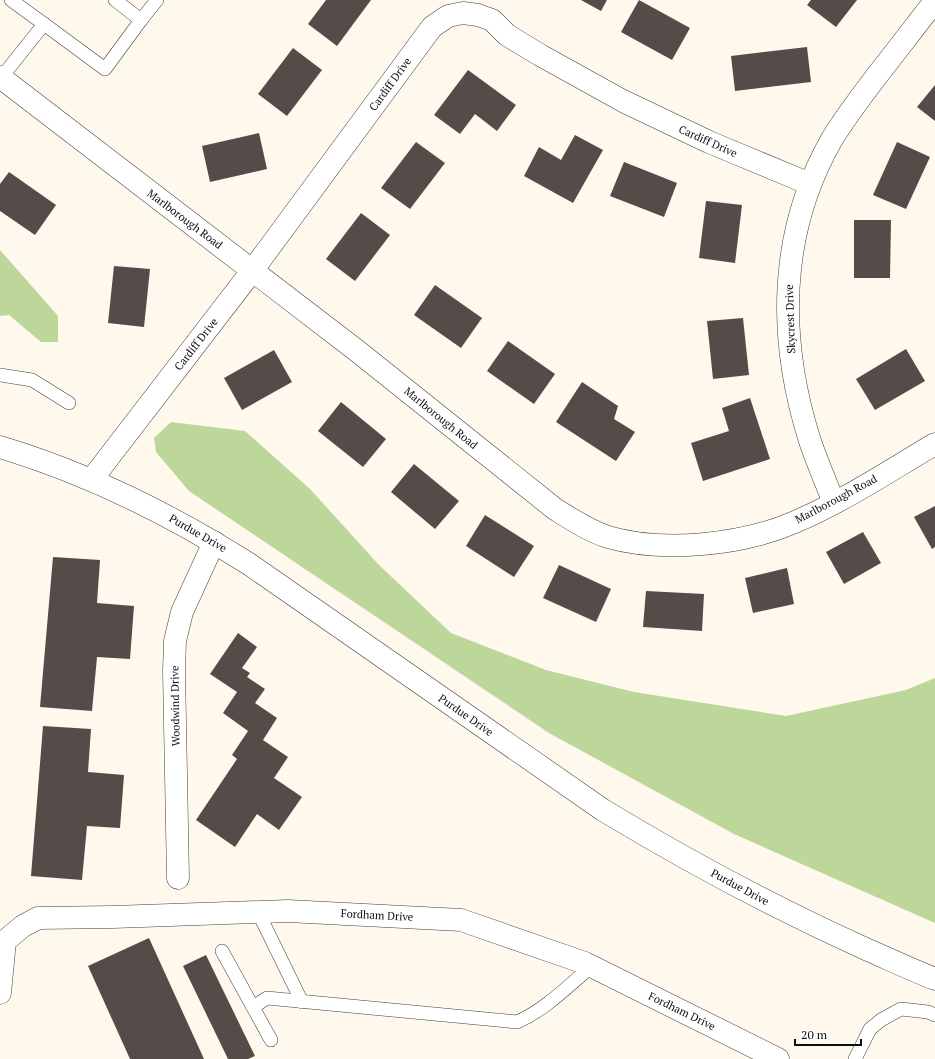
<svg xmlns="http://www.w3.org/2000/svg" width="935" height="1059" font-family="'PT Serif',serif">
	<rect width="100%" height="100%" fill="#fef8ed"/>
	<g fill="#bdd69a">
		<path d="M0,250l58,66v26h-17l-32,-27 -9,1z"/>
		<path d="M171,422l74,9 65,58 69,76 72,68 95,37 88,22 152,24 120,-26 29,-12v245l-201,-89 -185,-101 -360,-242 -33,-39 -2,-14z"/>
	</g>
	<g fill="#554c4a">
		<path d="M326,0h45l-34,46 -29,-22z"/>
		<path d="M581,0h26l-6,11z"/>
		<path d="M639,0l51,28 -18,32 -51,-28z"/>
		<path d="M811,0h46l-21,27 -29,-22z"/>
		<path d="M807,47l4,35 -76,9 -4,-35z"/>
		<path d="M293,48l29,22 -35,46 -29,-22z"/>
		<path d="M468,70l48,35 -19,26 -22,-17 -15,20 -26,-19z"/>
		<path d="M935,85v36l-18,-14z"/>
		<path d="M259,133l8,36 -57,13 -8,-36z"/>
		<path d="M575,135l28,15 -30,53 -49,-27 15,-29 22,13z"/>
		<path d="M416,142l29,21 -35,46 -29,-21z"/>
		<path d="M897,142l33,15 -24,52 -33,-14z"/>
		<path d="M624,162l53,21 -13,34 -54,-21z"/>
		<path d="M9,172l47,33 -21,30 -35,-24v-27z"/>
		<path d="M706,201l36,4 -7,58 -36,-5z"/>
		<path d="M361,213l29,22 -35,46 -29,-22z"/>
		<path d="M854,220h37l-1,58h-36z"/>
		<path d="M114,266l36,3 -6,58 -36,-4z"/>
		<path d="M435,285l47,33 -21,30 -47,-33z"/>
		<path d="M743,318l6,57 -36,4 -6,-58z"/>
		<path d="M508,341l47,33 -21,30 -47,-33z"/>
		<path d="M906,349l19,32 -50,29 -19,-31z"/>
		<path d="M274,350l18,32 -50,28 -18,-32z"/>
		<path d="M582,382l36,24 -4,13 21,13 -19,29 -60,-39z"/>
		<path d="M750,398l20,61 -67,22 -12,-38 38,-12 -7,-23z"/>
		<path d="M341,402l45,37 -23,28 -45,-36z"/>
		<path d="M414,464l45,37 -24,28 -44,-37z"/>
		<path d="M935,506v41l-3,2 -18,-32z"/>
		<path d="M485,515l49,31 -20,31 -48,-31z"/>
		<path d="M863,532l18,31 -37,21 -18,-32z"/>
		<path d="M53,557l47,3 -3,43 37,3 -4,53 -33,-2 -5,54 -52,-4z"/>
		<path d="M559,565l52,24 -15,33 -53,-24z"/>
		<path d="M787,568l7,36 -41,9 -8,-35z"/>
		<path d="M646,591l58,3 -2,37 -59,-4z"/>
		<path d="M238,633l19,14 -15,21 8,5 -3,4 18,12 -10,14 22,15 -14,22 25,17 -14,21 28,19 -23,33 -22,-16 -22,33 -39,-27 41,-61 -5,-4 16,-24 -25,-18 14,-21 -27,-18z"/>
		<path d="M43,726l48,3 -3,43 36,3 -4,53 -33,-2 -5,54 -51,-4z"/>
		<path d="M149,938l55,121h-74l-42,-93z"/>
		<path d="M206,955l49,101 -7,3h-20l-45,-93z"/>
	</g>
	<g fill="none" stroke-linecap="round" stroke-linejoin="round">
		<defs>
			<g id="service">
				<path d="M141,20l16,-20"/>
				<path d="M44,24l61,45 36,-49 -26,-20"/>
				<path d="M1,78l43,-54 -33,-24"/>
				<path d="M0,375l32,5 37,23"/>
				<path d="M258,912l44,90"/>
				<path d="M222,951l49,89"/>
				<path d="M253,1007l14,-9 250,24c28,-12 51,-36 75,-56"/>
				<path d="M855,1059l15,-30 11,-9 20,-11 27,3 7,3"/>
			</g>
			<g id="minor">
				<path d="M0,77l356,273 199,159c16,10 34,22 53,28 55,16 134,8 187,-15 49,-21 94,-51 140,-78"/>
				<path d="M92,479l160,-208 180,-244 16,-11 15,-3 15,2 14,5 15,15 33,20 83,46 86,41 101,42"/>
				<path d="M834,503c-8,-21 -18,-43 -25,-65 -31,-100 -31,-205 23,-299 14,-23 31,-45 47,-66 19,-24 37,-48 56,-72"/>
				<path d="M178,878l-4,-207 1,-30 7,-29 32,-70"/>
				<path d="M0,993l5,-52 18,-15 15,-8 75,-1 175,-6 173,9 124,43 193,96"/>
			</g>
			<path id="tertiary" d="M0,447c90,27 170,67 249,117l354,246c86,52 174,99 265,140 23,10 44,20 67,29"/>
		</defs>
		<use href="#service" stroke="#404040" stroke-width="14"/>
		<use href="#minor" stroke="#404040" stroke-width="23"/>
		<use href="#tertiary" stroke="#404040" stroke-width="23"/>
		<use href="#service" stroke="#fff" stroke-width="13"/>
		<use href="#minor" stroke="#fff" stroke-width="22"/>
		<use href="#tertiary" stroke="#fff" stroke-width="22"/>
	</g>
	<g text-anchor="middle" stroke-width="4" stroke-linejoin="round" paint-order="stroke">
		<g font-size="11" fill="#0d0d0d" stroke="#fff">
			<text transform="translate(390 84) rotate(-54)" y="4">Cardiff Drive</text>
			<text transform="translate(708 141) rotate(24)" y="4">Cardiff Drive</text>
			<text transform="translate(185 219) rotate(37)" y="4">Marlborough Road</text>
			<text transform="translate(790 319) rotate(-92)" y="4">Skycrest Drive</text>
			<text transform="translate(196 344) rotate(-52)" y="4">Cardiff Drive</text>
			<text transform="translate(441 418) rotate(39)" y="4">Marlborough Road</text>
			<text transform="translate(836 499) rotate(-28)" y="4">Marlborough Road</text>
			<text transform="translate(198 533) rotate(30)" y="4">Purdue Drive</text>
			<text transform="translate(175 706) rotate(-91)" y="4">Woodwind Drive</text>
			<text transform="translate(466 715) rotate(35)" y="4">Purdue Drive</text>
			<text transform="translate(740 887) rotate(28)" y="4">Purdue Drive</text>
			<text transform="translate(377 915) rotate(3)" y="4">Fordham Drive</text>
			<text transform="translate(682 1011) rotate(26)" y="4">Fordham Drive</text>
		</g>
	</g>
	<path d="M795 1039v6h66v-6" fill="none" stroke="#0d0d0d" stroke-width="2"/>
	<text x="801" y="1039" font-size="12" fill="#0d0d0d" stroke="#ffffff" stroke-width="3" paint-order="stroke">20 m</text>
</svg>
